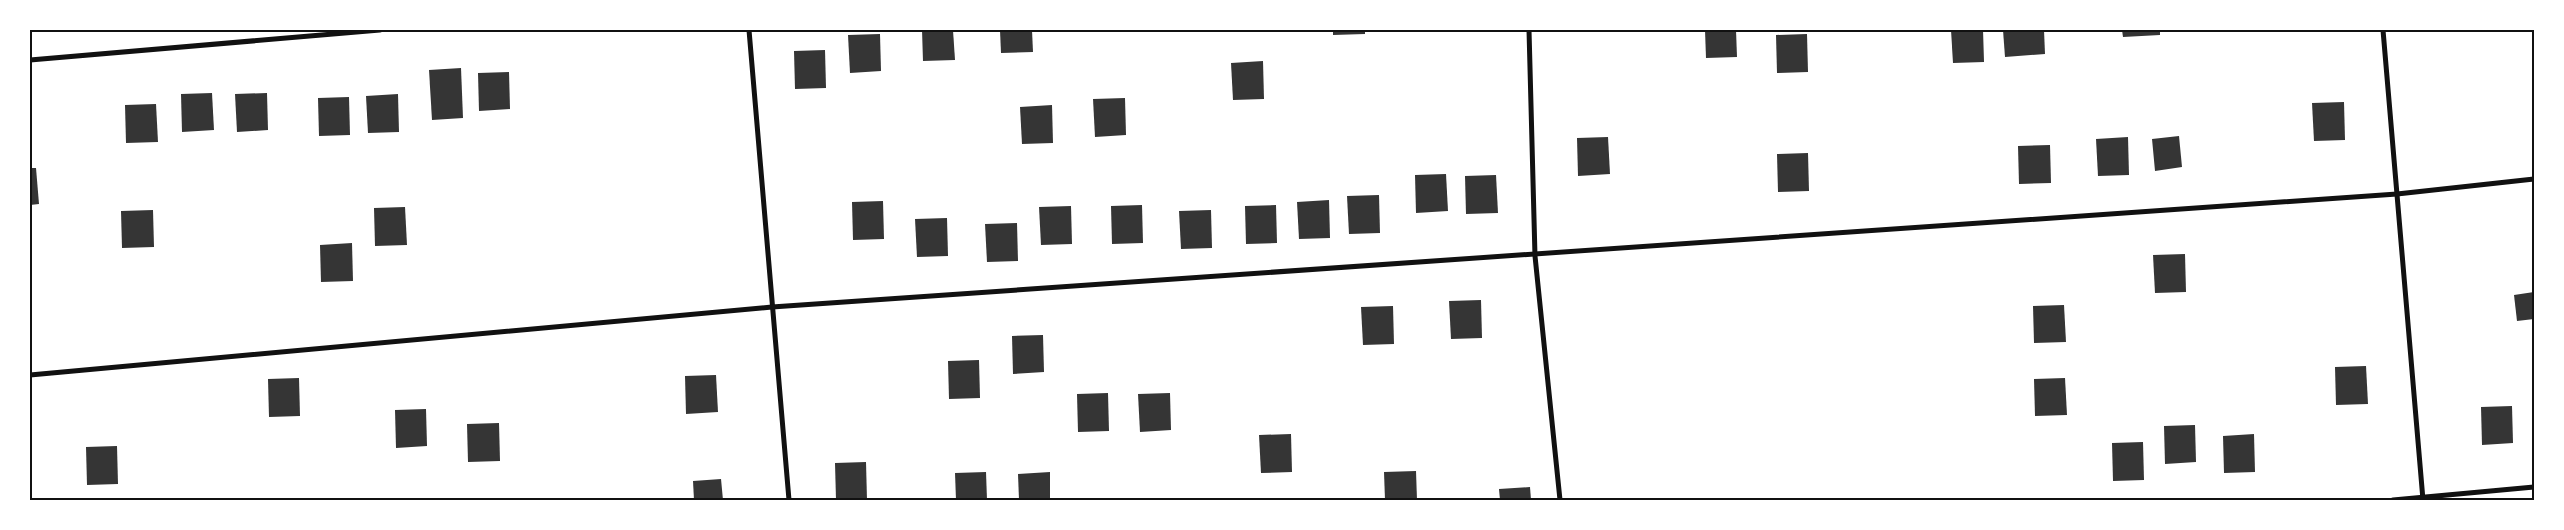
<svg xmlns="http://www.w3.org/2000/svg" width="2564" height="530" font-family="Roboto,sans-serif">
	<rect width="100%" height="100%" fill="#fff"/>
	<g fill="#353535">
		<path d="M922,30h31l2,30 -32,1z"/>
		<path d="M1000,30h32l1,22 -32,1z"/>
		<path d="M1333,30h32v4l-32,1z"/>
		<path d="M1705,30h31l1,27 -31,1z"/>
		<path d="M1951,30h32l1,32 -31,1z"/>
		<path d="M2003,30h41l1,24 -40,3z"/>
		<path d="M2122,30h38v5l-37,2z"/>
		<path d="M880,34l1,37 -31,2 -2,-38z"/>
		<path d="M1807,34l1,38 -31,1 -1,-38z"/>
		<path d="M825,50l1,38 -31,1 -1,-38z"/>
		<path d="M1263,61l1,38 -31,1 -2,-37z"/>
		<path d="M461,68l2,50 -31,2 -3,-50z"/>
		<path d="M509,72l1,37 -31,2 -1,-38z"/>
		<path d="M212,93l2,37 -32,2 -1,-38z"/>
		<path d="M267,93l1,37 -31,2 -2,-38z"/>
		<path d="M398,94l1,38 -31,1 -2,-37z"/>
		<path d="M349,97l1,38 -31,1 -1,-38z"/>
		<path d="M1125,98l1,37 -31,2 -2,-38z"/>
		<path d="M2344,102l1,38 -31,1 -2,-38z"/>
		<path d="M156,104l2,38 -32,1 -1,-38z"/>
		<path d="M1052,105l1,38 -31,1 -2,-37z"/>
		<path d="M2179,136l3,31 -27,4 -3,-32z"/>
		<path d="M1608,137l2,37 -32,2 -1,-38z"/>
		<path d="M2128,137l1,38 -31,1 -2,-37z"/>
		<path d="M2050,145l1,38 -32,1 -1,-38z"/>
		<path d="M1808,153l1,38 -31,1 -1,-38z"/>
		<path d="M30,168h6l3,36 -9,1z"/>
		<path d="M1446,174l2,37 -32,2 -1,-38z"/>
		<path d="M1496,175l2,38 -32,1 -1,-38z"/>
		<path d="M1379,195l1,38 -31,1 -2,-38z"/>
		<path d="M1329,200l1,38 -31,1 -2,-37z"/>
		<path d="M883,201l1,38 -31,1 -1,-38z"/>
		<path d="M1142,205l1,38 -31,1 -1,-38z"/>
		<path d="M1276,205l1,38 -31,1 -1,-38z"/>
		<path d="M1071,206l1,38 -31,1 -2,-38z"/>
		<path d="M405,207l2,38 -32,1 -1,-38z"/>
		<path d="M153,210l1,37 -32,1 -1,-37z"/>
		<path d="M1211,210l1,38 -31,1 -2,-38z"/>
		<path d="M947,218l1,38 -31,1 -2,-38z"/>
		<path d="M1017,223l1,38 -31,1 -2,-38z"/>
		<path d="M352,243l1,38 -32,1 -1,-37z"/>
		<path d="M2185,254l1,38 -31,1 -2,-38z"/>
		<path d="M2534,292v27l-17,2 -3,-26z"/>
		<path d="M1481,300l1,38 -31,1 -2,-38z"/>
		<path d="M2064,305l2,37 -32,1 -1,-37z"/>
		<path d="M1393,306l1,38 -31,1 -2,-38z"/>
		<path d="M1043,335l1,37 -31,2 -1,-38z"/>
		<path d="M979,360l1,38 -31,1 -1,-38z"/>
		<path d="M2366,366l2,38 -32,1 -1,-38z"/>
		<path d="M716,375l2,37 -32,2 -1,-38z"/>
		<path d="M299,378l1,38 -31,1 -1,-38z"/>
		<path d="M2065,378l2,37 -32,1 -1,-37z"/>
		<path d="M1108,393l1,38 -31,1 -1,-38z"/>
		<path d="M1170,393l1,37 -31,2 -2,-38z"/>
		<path d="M2512,406l1,37 -31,2 -1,-38z"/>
		<path d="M426,409l1,37 -31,2 -1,-38z"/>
		<path d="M499,423l1,38 -32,1 -1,-38z"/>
		<path d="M2195,425l1,37 -31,2 -1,-38z"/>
		<path d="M1291,434l1,38 -31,1 -2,-38z"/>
		<path d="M2254,434l1,38 -31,1 -1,-37z"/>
		<path d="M2143,442l1,38 -31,1 -1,-38z"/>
		<path d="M117,446l1,38 -31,1 -1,-38z"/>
		<path d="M866,462l1,38h-31l-1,-37z"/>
		<path d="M1416,471l1,29h-32l-1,-28z"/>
		<path d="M986,472l1,28h-31l-1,-27z"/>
		<path d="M1050,472v28h-31l-1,-26z"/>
		<path d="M721,479l2,21h-29l-1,-19z"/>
		<path d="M1530,487l1,13h-31l-1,-11z"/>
	</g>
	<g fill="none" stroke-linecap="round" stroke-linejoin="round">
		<g stroke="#111" stroke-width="5">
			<path d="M749,30l40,470"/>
			<path d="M1529,30l6,226 25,244"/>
			<path d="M2383,30l40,470"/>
			<path d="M30,60l350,-30"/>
			<path d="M30,375l742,-68 1625,-113 137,-15"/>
			<path d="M2393,500l141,-13"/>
		</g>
	</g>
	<rect width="2564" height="530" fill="none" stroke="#ffffff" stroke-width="62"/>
	<rect x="31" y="31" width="2502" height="468" fill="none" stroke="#111" stroke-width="2"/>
</svg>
